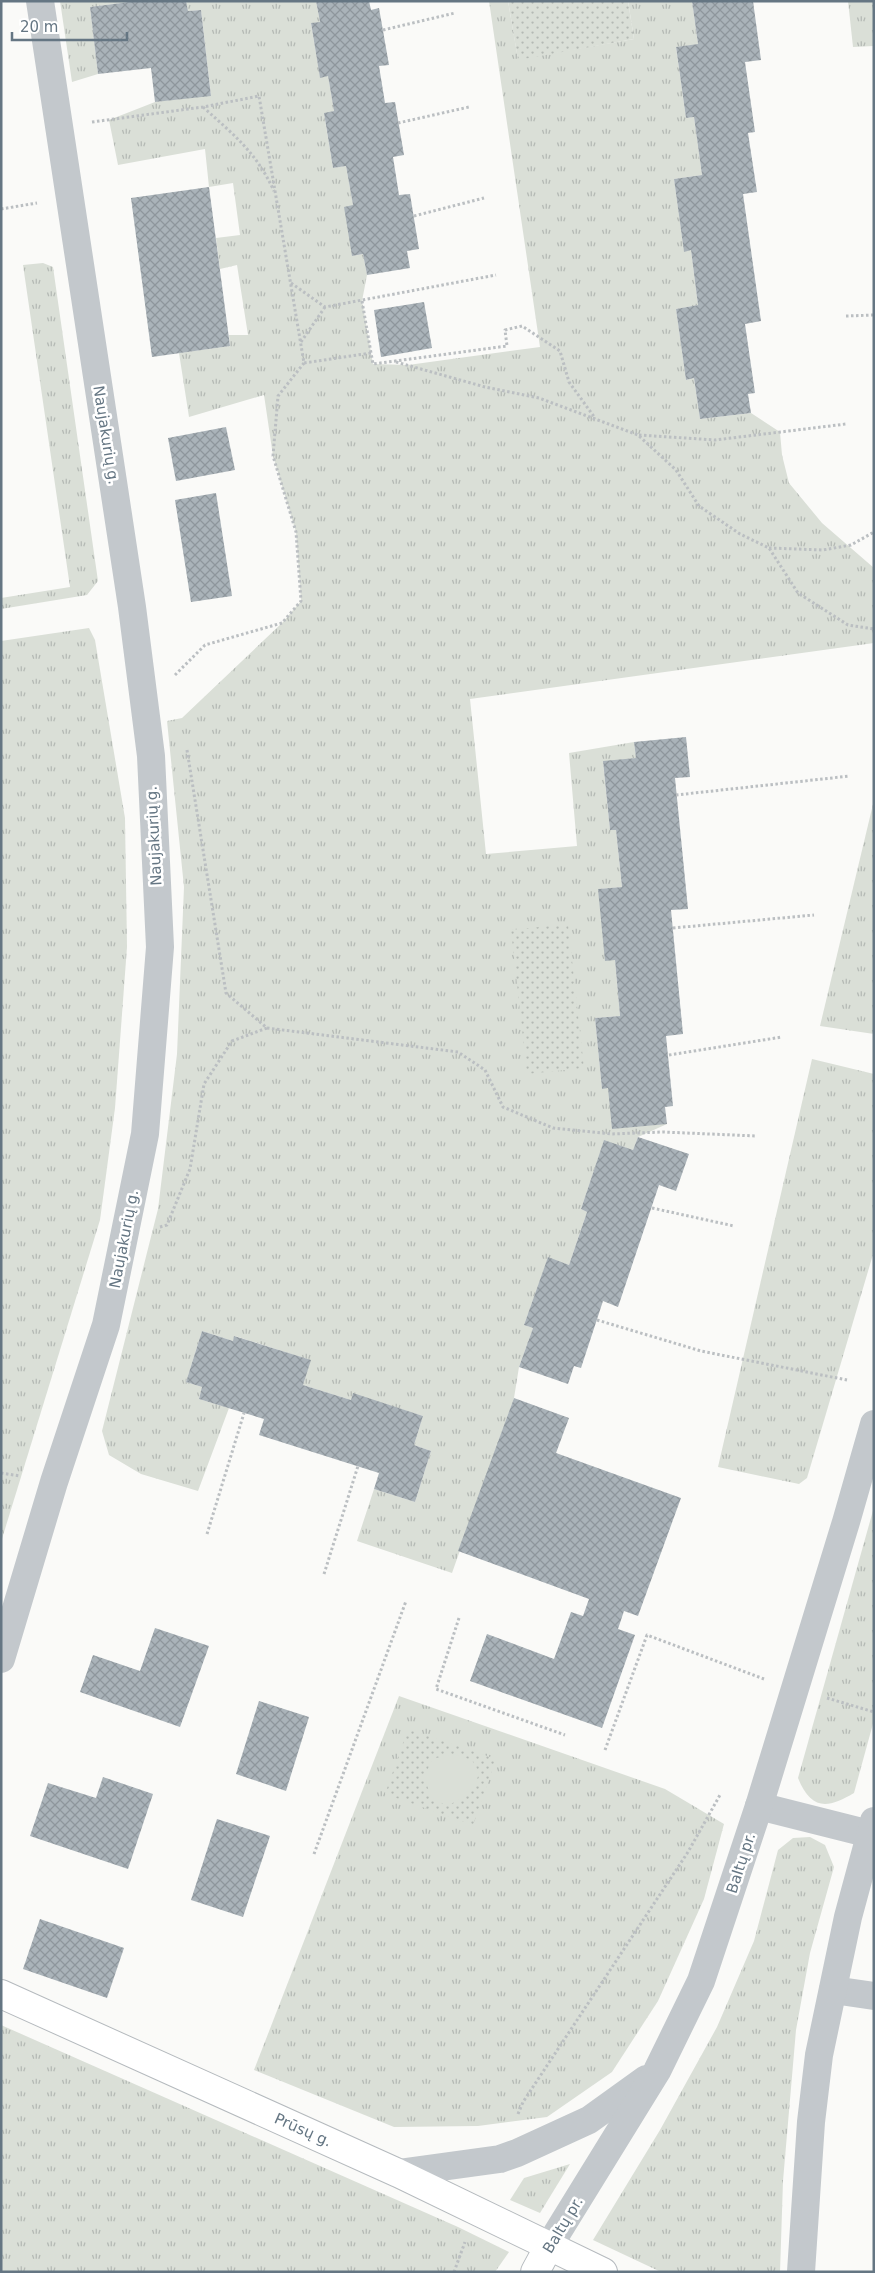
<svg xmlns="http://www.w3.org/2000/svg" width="875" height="2273" font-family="'DejaVu Sans',sans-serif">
	<defs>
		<pattern id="grass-tufts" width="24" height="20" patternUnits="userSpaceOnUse" patternTransform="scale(1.25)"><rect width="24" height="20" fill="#dadfd7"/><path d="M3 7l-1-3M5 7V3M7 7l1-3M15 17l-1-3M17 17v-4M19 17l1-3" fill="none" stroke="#b4b9b4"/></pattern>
		<pattern id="park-dots" width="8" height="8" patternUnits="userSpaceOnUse" patternTransform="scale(1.25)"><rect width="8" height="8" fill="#dadfd7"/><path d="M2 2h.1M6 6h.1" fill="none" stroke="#b4b9b4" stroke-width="1.8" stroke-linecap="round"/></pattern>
		<pattern id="building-cross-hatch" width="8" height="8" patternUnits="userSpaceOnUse" patternTransform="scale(1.25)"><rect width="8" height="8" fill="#aab3b9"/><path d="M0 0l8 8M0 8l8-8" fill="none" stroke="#8e969c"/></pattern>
	</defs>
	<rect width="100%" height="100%" fill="#fafaf8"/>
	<g fill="url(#grass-tufts)">
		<path d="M60,1h77l-47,6 8,67 -26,8z"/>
		<path d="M186,1h130l4,21 -9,2 9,53 8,-1 6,35 -10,3 9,54 13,-2 7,39v51l10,-2 4,21 -5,26 11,63 35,1 132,-18 -51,-346h19l10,58 116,-20 -6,-38h64l6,43 -22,4 10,70 8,-1 8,58 -28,4 10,72 7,-1 7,55 -22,4 10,71 8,-2 6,41 51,-6 29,19 2,23 7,28 33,40 52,45v75l-404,56 16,155 91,-8 -8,-93 65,-11 2,16 -33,4 7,68h6l6,57 -24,2 17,71 5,56 -25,2 7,70h6l59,36 -29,13 -5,13 -29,-9 -23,68 6,3 -18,53 -21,-7 -24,67 9,3 -14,39 -5,31 -62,175 -95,-32 17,-52 41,13 16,-51 -17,-6 9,-29 -70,-22 -2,6 -48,-15 7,-25 -75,-24 -2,5 -31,-10 -16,51 16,5 -3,12 30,9 -31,83 -57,-17 -32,-19 -7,-24 56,-222 19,-155 7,-167 -17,-166 15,-3 100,-95 19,-22 -5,-69 -23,-76 -9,-61 -75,22 -10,-64 51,-7 -1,-11h19l-11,-70 -17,4 -4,-31 24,-3 -7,-52 -24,4 -4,-38 -87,16 -9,-45 46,-18 56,-7 -10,-85 -13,1z"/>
		<path d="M848,1h26v45l-21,1z"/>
		<path d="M43,263l10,4 45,314 -11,14 -86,14v-11l69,-11 -47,-322z"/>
		<path d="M89,628l6,12 30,178 2,129 -12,161 -15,112 -99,322v-901z"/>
		<path d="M874,800v234l-54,-8z"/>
		<path d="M812,1059l62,15v177l-67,227 -8,6 -81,-17z"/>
		<path d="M874,1507v213l-20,73c-27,16 -43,17 -56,-15z"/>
		<path d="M399,1696l266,93 59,35 -20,75 -46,102 -46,71 -65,45 -69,9 -84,1 -140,-57z"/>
		<path d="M810,1837l15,8 9,22 -24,86 -14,77 -13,151 -3,91h-119l-68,-32 67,-110 57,-103 37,-86 24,-91 15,-12z"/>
		<path d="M1,2025l457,202 51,25 -14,20h-494z"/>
		<path d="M570,2164l-30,49 -30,-13 14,-22z"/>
	</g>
	<g fill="url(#park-dots)">
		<path d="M508,1h120l6,38 -116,21z"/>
		<path d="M568,924l16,144 -57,6 -16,-144z"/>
		<path d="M408,1729l88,30 -23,66 -88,-31z"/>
	</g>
	<path fill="#dadfd7" d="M453,1754l19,6 7,12c-4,20 -14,25 -32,34l-17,-9 -5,-21 7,-17z"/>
	<g fill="url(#building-cross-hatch)">
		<path d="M137,1h49l2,10 13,-1 10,86 -56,6 -4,-34 -53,6 -8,-67z"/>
		<path d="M316,1h53l2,9 8,-2 10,57 -10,1 6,37 10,-1 9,53 -11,2 6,38 11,-1 9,55 -12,2 3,17 -43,7 -4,-21 -11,2 -8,-49 9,-2 -7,-39 -13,2 -9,-55 10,-2 -6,-35 -8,2 -9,-55 9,-1z"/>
		<path d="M692,1h61l8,59 -16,2 10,70 -7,1 9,59 -14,2 18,127 -16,3 10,69 -7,1 3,19 -51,6 -6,-41 -8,2 -10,-71 22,-4 -7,-55 -7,2 -10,-73 28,-4 -8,-58 -8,1 -10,-71 22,-3z"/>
		<path d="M209,187l21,159 -78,11 -21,-159z"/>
		<path d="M424,302l8,46 -51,9 -7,-47z"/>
		<path d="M226,427l9,43 -59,11 -8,-43z"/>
		<path d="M216,493l16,103 -41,6 -16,-102z"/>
		<path d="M686,737l4,40 -15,1 13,131 -17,1 12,124 -17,2 7,70 -8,1 2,17 -55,5 -4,-41 -6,1 -7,-71 25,-2 -5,-56 -10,1 -7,-72 24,-2 -6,-57h-6l-7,-69 33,-3 -2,-16z"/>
		<path d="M638,1137l51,17 -13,37 -17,-6 -41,122 -15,-6 -22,67 -7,-2 -6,18 -49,-17 14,-39 -9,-3 24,-68 21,8 18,-53 -6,-3 23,-69 29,10z"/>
		<path d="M202,1331l31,10 1,-5 77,24 -8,25 48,15 2,-7 70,23 -9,29 17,6 -16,51 -41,-13 5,-16 -120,-38 5,-16 -65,-20 3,-12 -16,-5z"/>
		<path d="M514,1398l55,20 -13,35 125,45 -43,118 -14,-5 -6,18 17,6 -33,93 -132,-47 17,-47 67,25 17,-47 12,4 6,-17 -131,-48z"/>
		<path d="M155,1628l54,18 -29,81 -100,-35 13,-37 47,16z"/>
		<path d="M259,1701l50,16 -23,74 -50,-17z"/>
		<path d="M103,1777l50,17 -25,75 -98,-33 18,-53 48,15z"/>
		<path d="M217,1819l53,17 -27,81 -52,-17z"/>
		<path d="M40,1919l84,29 -17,50 -84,-29z"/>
	</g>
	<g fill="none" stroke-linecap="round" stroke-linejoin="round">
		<defs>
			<g id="major">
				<path d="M1,1994l397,179 205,99"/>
				<path d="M535,2272l14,-26"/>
			</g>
		</defs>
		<use href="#major" stroke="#b5babe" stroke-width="30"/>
		<g stroke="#bbbfc2" stroke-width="3" stroke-dasharray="2.5 2.5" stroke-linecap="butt">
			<path d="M383,30l72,-17"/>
			<path d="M203,107c31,28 53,45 71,84"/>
			<path d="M92,122l111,-15 56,-11 45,267 67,-10 2,11 134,-18 -2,-16 17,-4 38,25 9,31 26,36"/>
			<path d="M398,123l71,-16"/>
			<path d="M1,209l36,-6"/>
			<path d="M414,216l70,-18"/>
			<path d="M291,283l34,24 171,-32"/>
			<path d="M362,301l9,52"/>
			<path d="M846,316l28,-1"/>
			<path d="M301,342l24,-35"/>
			<path d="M396,362l89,25 54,11 99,37 38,35 23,36 41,28 29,14 29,45 50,32 26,4"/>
			<path d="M639,435l76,5 131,-16"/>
			<path d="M769,548l54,2 28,-5 23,-13"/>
			<path d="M175,675l30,-30 77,-22 19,-22 -5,-69 -23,-76 5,-60 26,-33"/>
			<path d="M187,750l39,243 41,35 191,24 27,18 18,37 50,21 58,6 52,-2 93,4"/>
			<path d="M676,795l174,-19"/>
			<path d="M673,928l141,-13"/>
			<path d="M669,1055l113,-18"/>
			<path d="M652,1208l82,18"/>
			<path d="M160,1227l7,-2 23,-56 14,-85 28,-43 35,-13"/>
			<path d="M597,1320l104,31 146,29"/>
			<path d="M1,1473l19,3"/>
			<path d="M207,1534l37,-121"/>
			<path d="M324,1574l34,-108"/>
			<path d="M459,1618l-23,71 129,46"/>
			<path d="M827,1698l47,14"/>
			<path d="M605,1750l42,-115 117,44"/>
			<path d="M314,1854l92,-253"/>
			<path d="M518,2114l5,-12 165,-250 32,-57"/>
			<path d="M454,2272l11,-30"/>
		</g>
		<g stroke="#c3c8cc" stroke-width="28">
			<path d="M1,1659l53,-177 52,-157 39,-191 15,-187 -9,-191 -19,-149 -92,-606"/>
			<path d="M759,1806l111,28"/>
			<path d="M833,1990l41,6"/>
			<path d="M398,2173l102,-14 17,-6 72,-33 57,-41"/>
			<path d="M549,2246l108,-175 44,-90 58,-175 87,-284 28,-98"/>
			<path d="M801,2272l10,-150 8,-67 29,-138 26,-96"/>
		</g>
		<use href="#major" stroke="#fff" stroke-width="28"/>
	</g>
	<g text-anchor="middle" stroke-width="5" stroke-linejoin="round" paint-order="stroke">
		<g font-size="15" fill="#657683" stroke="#fff">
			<text transform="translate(106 435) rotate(81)" y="5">Naujakurių g.</text>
			<text transform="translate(154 836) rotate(-93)" y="5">Naujakurių g.</text>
			<text transform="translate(124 1239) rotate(-79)" y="5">Naujakurių g.</text>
			<text transform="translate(741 1863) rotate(-72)" y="5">Baltų pr.</text>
			<text transform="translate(303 2130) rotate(24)" y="5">Prūsų g.</text>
			<text transform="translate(563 2225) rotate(-59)" y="5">Baltų pr.</text>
		</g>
	</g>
	<rect width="875" height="2273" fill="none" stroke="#657683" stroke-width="5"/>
	<path d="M12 32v8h115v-8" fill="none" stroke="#657683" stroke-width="2.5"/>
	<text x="20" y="32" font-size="15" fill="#657683" stroke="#ffffff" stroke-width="4" paint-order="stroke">20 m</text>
</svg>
